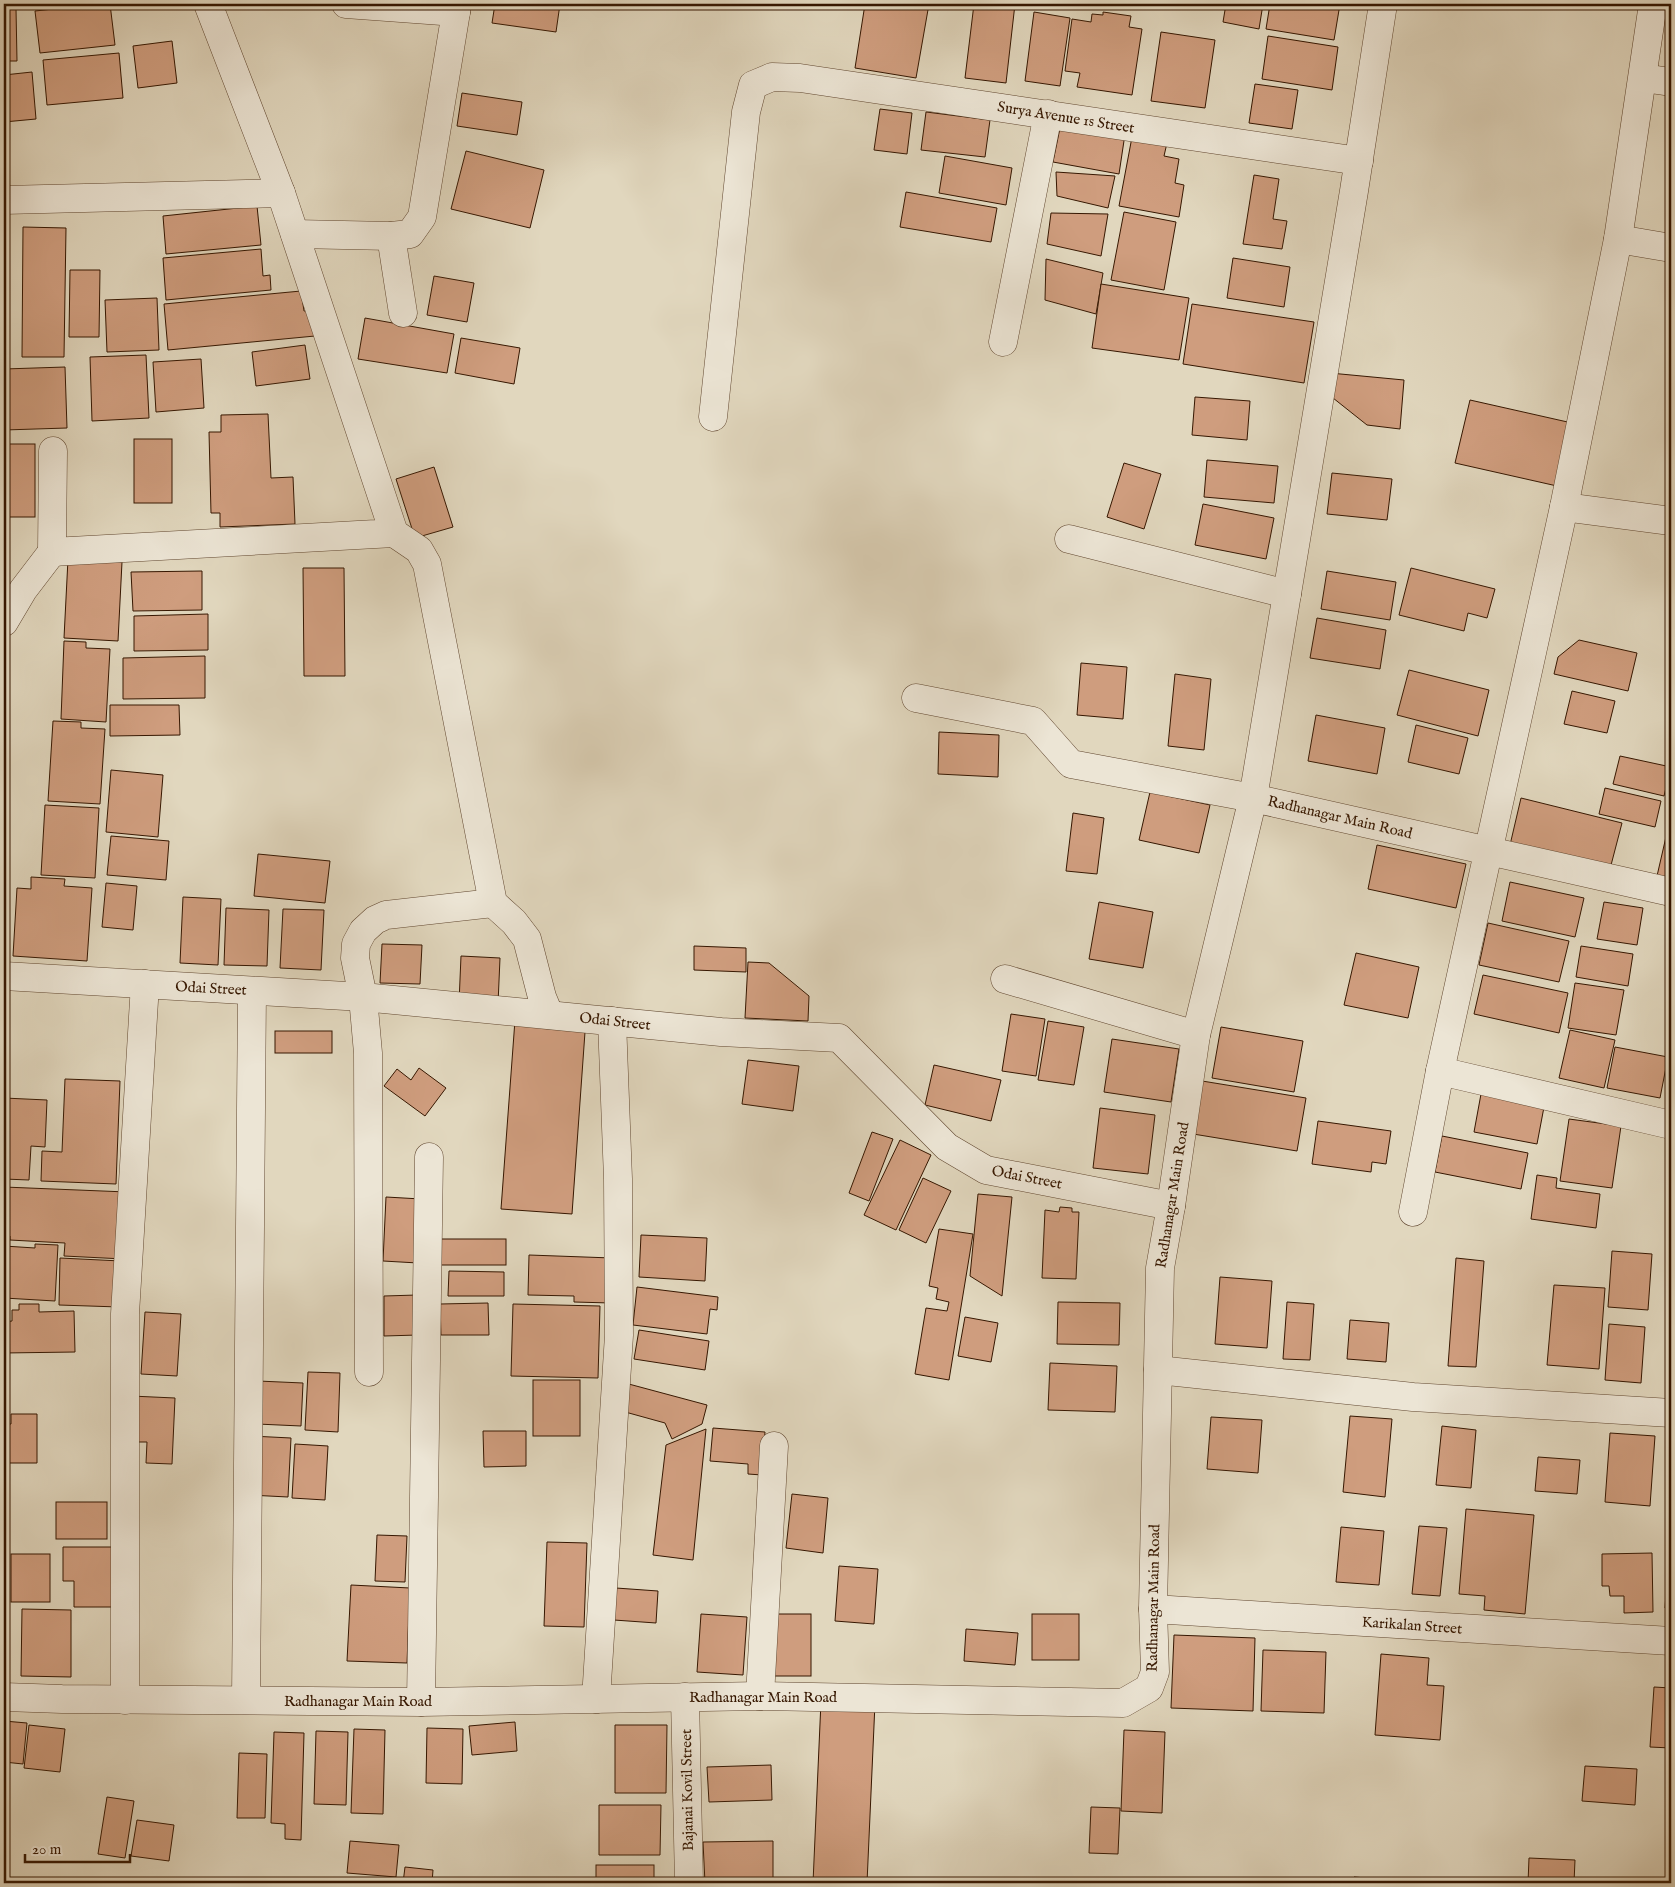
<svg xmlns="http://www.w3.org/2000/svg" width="1675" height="1887" font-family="'IM FELL English',serif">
	<rect width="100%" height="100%" fill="#e1d7be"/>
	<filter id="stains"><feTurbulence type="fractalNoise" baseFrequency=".004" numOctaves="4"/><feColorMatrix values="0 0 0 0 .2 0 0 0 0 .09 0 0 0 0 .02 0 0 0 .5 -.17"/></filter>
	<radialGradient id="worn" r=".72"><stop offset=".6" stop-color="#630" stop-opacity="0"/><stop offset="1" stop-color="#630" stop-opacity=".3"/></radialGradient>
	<g fill="#cf9d7e" stroke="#361701">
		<path d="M99,4h11l5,41 -75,8 -5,-42z"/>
		<path d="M495,4h65l-4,28 -64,-9z"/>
		<path d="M865,4h64l-13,74 -61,-10z"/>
		<path d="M974,4h41l-9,79 -41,-5z"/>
		<path d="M1226,4h37l-4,25 -36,-7z"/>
		<path d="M1270,4h70l-6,36 -68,-11z"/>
		<path d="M16,9l1,52h-13v-51z"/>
		<path d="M1034,12l36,6 -10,68 -35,-5z"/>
		<path d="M1103,12l28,4 -2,11 13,2 -10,66 -55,-8 3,-14 -15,-2 7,-52 19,3 1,-8 11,1z"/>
		<path d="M1161,32l54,8 -10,68 -54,-7z"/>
		<path d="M1268,36l70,11 -6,43 -70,-11z"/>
		<path d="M172,41l5,42 -39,5 -5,-42z"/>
		<path d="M119,53l4,45 -76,7 -4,-45z"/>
		<path d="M32,72l4,47 -32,3v-47z"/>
		<path d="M1255,84l43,6 -6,39 -43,-6z"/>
		<path d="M462,93l60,9 -5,33 -60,-9z"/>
		<path d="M880,109l32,4 -5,41 -33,-4z"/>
		<path d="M926,112l64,8 -5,37 -64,-7z"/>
		<path d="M1061,123l64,11 -6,40 -66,-12z"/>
		<path d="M1132,137l35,6 -3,13 15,3 -4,24 9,2 -5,32 -60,-11z"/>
		<path d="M466,151l78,19 -14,58 -79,-19z"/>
		<path d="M945,156l67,12 -6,37 -67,-12z"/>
		<path d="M1056,172l59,4 -7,32 -51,-12z"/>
		<path d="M1254,175l25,4 -6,40 14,2 -5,28 -39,-5z"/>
		<path d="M906,192l91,16 -6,34 -91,-15z"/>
		<path d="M257,206l4,39 -95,9 -3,-38z"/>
		<path d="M1124,212l52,10 -12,68 -53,-10z"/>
		<path d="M1051,213l57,1 -7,42 -54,-12z"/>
		<path d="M23,227l43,1 -2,129h-42z"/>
		<path d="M261,249l2,27 7,-1 1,15 -105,10 -3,-42z"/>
		<path d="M1233,258l57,9 -6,40 -57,-9z"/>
		<path d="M1046,259l57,14 -7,41 -51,-14z"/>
		<path d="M70,270h30l-1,67h-30z"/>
		<path d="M434,276l40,7 -7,39 -40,-7z"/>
		<path d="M1101,284l88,14 -10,62 -87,-12z"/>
		<path d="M301,291l3,20h8l3,25 -147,14 -4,-46z"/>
		<path d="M157,298l2,52 -52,2 -2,-52z"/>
		<path d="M1192,304l122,18 -10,61 -121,-19z"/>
		<path d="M365,318l89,16 -7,39 -89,-14z"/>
		<path d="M461,338l59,10 -6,36 -59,-11z"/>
		<path d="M305,345l5,34 -54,7 -4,-34z"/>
		<path d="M146,355l3,63 -57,3 -2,-64z"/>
		<path d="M201,359l3,49 -48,4 -3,-50z"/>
		<path d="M65,367l2,61 -63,2v-61z"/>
		<path d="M1330,373l74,7 -4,49 -33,-4 -39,-31z"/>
		<path d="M1195,397l55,4 -3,39 -55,-5z"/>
		<path d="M1470,400l102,23 -15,63 -102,-23z"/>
		<path d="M268,414l3,64 22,-1 2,47 -75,3v-14h-9l-2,-81h12v-17z"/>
		<rect x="134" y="439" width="38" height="64"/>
		<rect x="4" y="444" width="31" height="73"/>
		<path d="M1207,460l71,6 -4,37 -70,-6z"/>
		<path d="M1124,463l37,11 -17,55 -37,-12z"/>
		<path d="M434,467l19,60 -38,11 -19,-59z"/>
		<path d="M1332,473l60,6 -5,41 -60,-6z"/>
		<path d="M1203,504l71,14 -8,41 -71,-14z"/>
		<path d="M4,531h3l2,57h-5z"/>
		<path d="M68,559l54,3 -4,79 -54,-3z"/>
		<path d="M303,568h41l1,108h-41z"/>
		<path d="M1411,568l84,21 -8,29 -19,-5 -4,18 -65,-16z"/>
		<path d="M202,571v39l-69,1 -2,-39z"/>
		<path d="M1327,571l69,11 -6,38 -69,-11z"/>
		<path d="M208,614v36l-74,1v-35z"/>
		<path d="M1317,618l69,12 -6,39 -70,-11z"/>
		<path d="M1579,640l58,13 -9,38 -74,-17 4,-17z"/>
		<path d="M64,641l22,1v6l24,1 -4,73 -45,-3z"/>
		<path d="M205,656v42l-82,1v-41z"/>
		<path d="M1081,663l46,4 -4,52 -46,-4z"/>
		<path d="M1409,670l80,20 -11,46 -81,-21z"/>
		<path d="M1175,674l36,5 -7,71 -36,-4z"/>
		<path d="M1572,691l43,10 -8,32 -43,-9z"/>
		<path d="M110,705h69l1,30 -70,1z"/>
		<path d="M1316,715l69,13 -8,46 -69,-13z"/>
		<path d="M53,721l28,1v6l24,1 -5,75 -52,-3z"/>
		<path d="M1416,725l52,13 -9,36 -51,-12z"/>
		<path d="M939,732l60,3 -1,42 -60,-3z"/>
		<path d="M1620,756l51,11 -7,29 -51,-12z"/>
		<path d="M111,770l52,5 -5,62 -52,-5z"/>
		<path d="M1605,788l56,13 -6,26 -56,-13z"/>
		<path d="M1150,792l60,13 -11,48 -60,-13z"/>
		<path d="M1521,798l101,25 -12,46 -100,-24z"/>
		<path d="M45,805l54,3 -4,70 -54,-3z"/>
		<path d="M1073,813l31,5 -7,56 -31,-3z"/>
		<path d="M1671,815v65l-14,-4z"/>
		<path d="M111,836l58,5 -3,39 -59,-5z"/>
		<path d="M1377,845l89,19 -10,44 -88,-19z"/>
		<path d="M258,854l72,7 -5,42 -71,-7z"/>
		<path d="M31,877l34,2 -1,7 28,2 -5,73 -74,-5 4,-68 14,1z"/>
		<path d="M1510,882l74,16 -9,39 -73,-16z"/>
		<path d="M106,883l31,3 -4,44 -31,-3z"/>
		<path d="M183,897l38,2 -3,66 -38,-2z"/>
		<path d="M1099,902l54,10 -10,56 -54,-9z"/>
		<path d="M1604,902l39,6 -6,37 -40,-6z"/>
		<path d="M226,908l43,2 -2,56 -43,-1z"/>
		<path d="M283,909l41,1 -3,60 -41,-2z"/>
		<path d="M1488,923l81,18 -10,41 -80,-17z"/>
		<path d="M382,944l40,1 -2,39 -40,-1z"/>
		<path d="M694,946l52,2v24l-52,-2z"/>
		<path d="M1581,946l52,8 -5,32 -52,-9z"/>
		<path d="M1356,953l63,14 -11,51 -64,-13z"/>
		<path d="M461,956l39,2 -2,46 -39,-1z"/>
		<path d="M748,962l21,1 40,33 -1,25 -63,-3z"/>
		<path d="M1483,975l85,18 -9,40 -85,-19z"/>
		<path d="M1575,983l49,7 -8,45 -48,-7z"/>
		<path d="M1011,1014l34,5 -9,57 -34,-5z"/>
		<path d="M515,1020l26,2 -1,6 45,4 -13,182 -71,-5z"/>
		<path d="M1048,1021l36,6 -10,58 -36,-5z"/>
		<path d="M1221,1027l82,14 -9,51 -82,-14z"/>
		<path d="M1570,1030l45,10 -11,48 -45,-10z"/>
		<rect x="275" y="1031" width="57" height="22"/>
		<path d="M1112,1039l67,10 -8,53 -67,-10z"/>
		<path d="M1615,1047l53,10 -8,41 -53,-10z"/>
		<path d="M748,1060l51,6 -6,45 -51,-7z"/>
		<path d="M934,1065l67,15 -10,41 -66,-16z"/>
		<path d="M419,1068l27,20 -21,28 -41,-30 13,-17 14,11z"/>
		<path d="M65,1079l55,2 -4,103 -75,-3 1,-30 20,1z"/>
		<path d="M1196,1080l110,18 -9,53 -110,-18z"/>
		<path d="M1481,1094l63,13 -7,37 -63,-12z"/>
		<path d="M4,1098l43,2 -2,47 -14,-1 -2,34 -25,-1z"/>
		<path d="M1100,1108l55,7 -7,59 -55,-6z"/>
		<path d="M1569,1119l52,7 -9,62 -52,-7z"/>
		<path d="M1318,1121l73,10 -5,33 -14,-2 -1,10 -59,-8z"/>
		<path d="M872,1132l21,7 -24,62 -20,-8z"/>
		<path d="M1442,1136l86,17 -7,36 -86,-17z"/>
		<path d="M900,1140l31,15 -35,75 -32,-15z"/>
		<path d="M1537,1175l20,3 -1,10 44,6 -4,34 -65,-9z"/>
		<path d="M923,1178l28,13 -25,52 -27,-13z"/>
		<path d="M4,1187l123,5 -3,67 -60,-3 1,-13 -55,-3v-4l-6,-1z"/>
		<path d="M978,1194l34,3 -10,99 -32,-20z"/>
		<path d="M386,1197l35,2 -3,64 -35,-2z"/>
		<path d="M1060,1207l12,1v4h7l-3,67 -34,-1 3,-68 14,2z"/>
		<path d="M939,1229l34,5 -24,146 -34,-6 11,-66 21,3 2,-9 -13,-3 2,-11 -9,-2z"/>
		<path d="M641,1235l66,3 -2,43 -66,-4z"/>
		<rect x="441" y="1239" width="65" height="26"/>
		<path d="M35,1244l23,1 -3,56 -51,-3v-52l31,2z"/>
		<path d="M1612,1251l40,3 -4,56 -40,-3z"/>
		<path d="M529,1255l83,3 -1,45 -37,-1v-6l-46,-1z"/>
		<path d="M60,1258l61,3 -2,46 -60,-2z"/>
		<path d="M1456,1258l28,3 -8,106 -28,-1z"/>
		<path d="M449,1271l55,1v24h-56z"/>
		<path d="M1220,1277l52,4 -5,67 -52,-4z"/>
		<path d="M1554,1285l51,3 -6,81 -52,-4z"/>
		<path d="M637,1287l81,10 -1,13 -7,-1 -3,25 -74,-9z"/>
		<path d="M417,1295l1,40 -34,1v-40z"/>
		<path d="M1058,1302l62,1 -1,42 -62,-1z"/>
		<path d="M1287,1302l27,2 -4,56 -27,-1z"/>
		<path d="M488,1303l1,32h-48l-1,-31z"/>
		<path d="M19,1304h20v8l35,-1 1,41 -71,1v-31l8,-1v-11h7z"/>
		<path d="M513,1304l87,2 -2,72 -87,-2z"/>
		<path d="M145,1312l36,2 -4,62 -36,-2z"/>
		<path d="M965,1317l33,6 -7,39 -33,-6z"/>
		<path d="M1350,1320l39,3 -3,39 -39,-3z"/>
		<path d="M1609,1324l36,3 -4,56 -36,-3z"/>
		<path d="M639,1330l70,11 -4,29 -71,-11z"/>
		<path d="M1050,1363l67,3 -2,46 -67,-2z"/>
		<path d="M308,1372l32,1 -2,59 -33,-2z"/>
		<rect x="533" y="1380" width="47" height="56"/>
		<path d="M258,1381l45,2 -2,43 -44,-2z"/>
		<path d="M625,1383l82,22 -5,19 -30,15 -7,-16 -47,-13z"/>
		<path d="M131,1396l44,2 -3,66 -26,-1 1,-21h-18z"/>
		<path d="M11,1414h26v49h-33v-39h7z"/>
		<path d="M1350,1416l42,3 -7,78 -42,-5z"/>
		<path d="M1211,1417l51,3 -4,53 -51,-4z"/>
		<path d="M1442,1426l34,4 -5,58 -35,-3z"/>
		<path d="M713,1428l52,4 -3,43 -14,-1v-10l-38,-3z"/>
		<path d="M706,1429l-13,131 -40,-5 13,-110z"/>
		<path d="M483,1431h43v35l-42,1z"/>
		<path d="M1610,1433l45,3 -5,70 -45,-4z"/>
		<path d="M251,1436l40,2 -3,59 -39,-2z"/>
		<path d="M295,1444l33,2 -3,54 -33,-2z"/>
		<path d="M1538,1457l42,3 -3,34 -42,-3z"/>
		<path d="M792,1494l36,4 -5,55 -37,-5z"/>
		<rect x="56" y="1502" width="51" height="37"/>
		<path d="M1466,1509l68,6 -9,99 -41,-4 1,-14 -26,-2z"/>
		<path d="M1419,1526l28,2 -7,68 -28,-2z"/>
		<path d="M1341,1527l43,4 -5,54 -43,-3z"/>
		<path d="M377,1535l30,1 -2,46 -30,-1z"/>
		<path d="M547,1542l40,1 -3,84 -40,-1z"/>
		<path d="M63,1547h57v60h-46v-26h-11z"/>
		<path d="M1669,1551l2,1v56h-6z"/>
		<path d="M1652,1553l1,59 -29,1v-17h-14l-1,-10h-7v-32z"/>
		<rect x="11" y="1554" width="39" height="48"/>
		<path d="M839,1566l39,3 -4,55 -39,-3z"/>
		<path d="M351,1585l59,3 -3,75 -60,-2z"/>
		<path d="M616,1588l42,3 -2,32 -42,-3z"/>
		<path d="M22,1609l49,1v67l-50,-1z"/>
		<path d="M701,1614l46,3 -4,58 -46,-3z"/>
		<rect x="770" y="1614" width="41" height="62"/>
		<rect x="1032" y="1614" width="47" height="46"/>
		<path d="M966,1629l52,4 -3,32 -51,-4z"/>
		<path d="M1174,1635l81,3 -2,73 -82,-3z"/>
		<path d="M1263,1650l63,2 -2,61 -63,-2z"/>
		<path d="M1381,1654l48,4 -2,27 17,1 -4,54 -65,-5z"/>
		<path d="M1654,1687l17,1v60l-21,-1z"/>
		<path d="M821,1701l54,2 -8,180h-54z"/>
		<path d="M4,1721l23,2 -4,41 -19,-2z"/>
		<path d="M515,1722l2,29 -45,4 -3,-29z"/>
		<path d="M29,1725l36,4 -5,43 -36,-4z"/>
		<path d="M615,1725h52l-1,68h-51z"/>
		<path d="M427,1728l36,1 -1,55 -36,-1z"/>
		<path d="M354,1729l31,1 -2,84 -32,-1z"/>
		<path d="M1124,1730l41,2 -3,81 -41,-2z"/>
		<path d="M316,1731l32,1 -2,73 -32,-1z"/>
		<path d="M274,1732l30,1 -3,107 -16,-1v-15l-14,-1z"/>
		<path d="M239,1753l28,1 -2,64h-28z"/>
		<path d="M771,1765l1,35 -63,2 -2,-35z"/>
		<path d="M1585,1766l52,3 -2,36 -53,-4z"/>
		<path d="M107,1797l27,4 -9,57 -27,-4z"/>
		<path d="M599,1805h62l-1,50h-61z"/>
		<path d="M1091,1807l29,1 -2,46 -29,-1z"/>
		<path d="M137,1820l37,5 -5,36 -38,-5z"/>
		<path d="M350,1841l49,4 -3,32 -49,-4z"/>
		<path d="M773,1841v42h-68l-2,-41z"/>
		<path d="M1529,1858l46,2 -1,23h-46z"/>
		<rect x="596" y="1865" width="58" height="18"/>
		<path d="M405,1867l28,3 -1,13h-29z"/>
		<path d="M1354,1877l38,3v3h-39z"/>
	</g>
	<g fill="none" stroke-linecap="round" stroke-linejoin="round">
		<defs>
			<g id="minor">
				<path d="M346,4l110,8 1,-8"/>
				<path d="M1643,78l28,4"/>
				<path d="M4,200l277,-7 -73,-189"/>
				<path d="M295,234l96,2 19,-2 12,-17 34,-205"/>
				<path d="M391,236l12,77"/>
				<path d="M1618,239l53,9"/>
				<path d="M1003,342l45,-228"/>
				<path d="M713,417l33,-305 7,-27 19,-8 28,1 559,83"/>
				<path d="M53,451l-1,101 342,-19 -113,-340"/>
				<path d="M1564,507l107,14"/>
				<path d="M394,533l25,17 8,14 66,339 21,19 13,17 15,58 7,17"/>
				<path d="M1069,539l218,55"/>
				<path d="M4,622l19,-32 29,-38"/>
				<path d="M916,698l117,23 38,43 182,34 101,-607 29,-187"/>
				<path d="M4,976l359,21 358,35 118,6 108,109 39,23 185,36"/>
				<path d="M1005,979l191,56"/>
				<path d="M1440,1071l231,54"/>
				<path d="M1413,1212l27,-141 124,-564 54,-268 35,-235"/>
				<path d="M1158,1370l255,27 258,16"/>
				<path d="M369,1372l-1,-319 -5,-56 -8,-39 1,-14 7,-13 12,-11 11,-5 107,-12"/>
				<path d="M1153,1609l518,32"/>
				<path d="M760,1696l14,-250"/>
				<path d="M685,1697l4,186"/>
				<path d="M596,1699l23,-364 -1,-156 -6,-158"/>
				<path d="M125,1700v-386l20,-330"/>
				<path d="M246,1700l6,-709"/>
				<path d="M421,1702l8,-545"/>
			</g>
			<path id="tertiary" d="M4,1697l58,2 359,3 339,-6 363,7 26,-15 6,-16 -2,-63 7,-341 11,-62 25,-171 57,-237 418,94"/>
		</defs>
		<use href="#minor" stroke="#614730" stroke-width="29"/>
		<use href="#tertiary" stroke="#614730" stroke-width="29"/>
		<use href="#minor" stroke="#ece5d5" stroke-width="28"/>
		<use href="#tertiary" stroke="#ece5d5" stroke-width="28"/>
	</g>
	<g text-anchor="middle" stroke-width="4" stroke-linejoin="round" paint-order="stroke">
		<g font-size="15" fill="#361701" stroke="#ece5d5">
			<text transform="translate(1066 117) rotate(9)" y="5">Surya Avenue 1s Street</text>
			<text transform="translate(1340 817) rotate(13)" y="5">Radhanagar Main Road</text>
			<text transform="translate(211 988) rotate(3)" y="5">Odai Street</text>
			<text transform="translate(615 1021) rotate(6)" y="5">Odai Street</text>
			<text transform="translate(1027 1177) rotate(11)" y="5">Odai Street</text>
			<text transform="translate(1172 1195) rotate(-81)" y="5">Radhanagar Main Road</text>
			<text transform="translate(1153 1598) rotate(-89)" y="5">Radhanagar Main Road</text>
			<text transform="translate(1412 1625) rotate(4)" y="5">Karikalan Street</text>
			<text x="763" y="1702">Radhanagar Main Road</text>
			<text x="358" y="1706">Radhanagar Main Road</text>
			<text transform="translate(687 1790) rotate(-91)" y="5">Bajanai Kovil Street</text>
		</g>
	</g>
	<rect width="1675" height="1887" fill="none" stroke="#e1d7be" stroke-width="20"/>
	<rect x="5" y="5" width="1665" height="1877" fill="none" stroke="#361701" stroke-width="2.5"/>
	<rect x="10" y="10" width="1655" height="1867" fill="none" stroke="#361701"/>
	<path d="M25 1854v8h105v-8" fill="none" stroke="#361701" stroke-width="2.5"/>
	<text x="32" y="1854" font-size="15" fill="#361701" stroke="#ece5d5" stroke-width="4" paint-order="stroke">20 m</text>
	<rect width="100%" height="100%" filter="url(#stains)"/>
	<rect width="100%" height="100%" fill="url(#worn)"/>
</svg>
